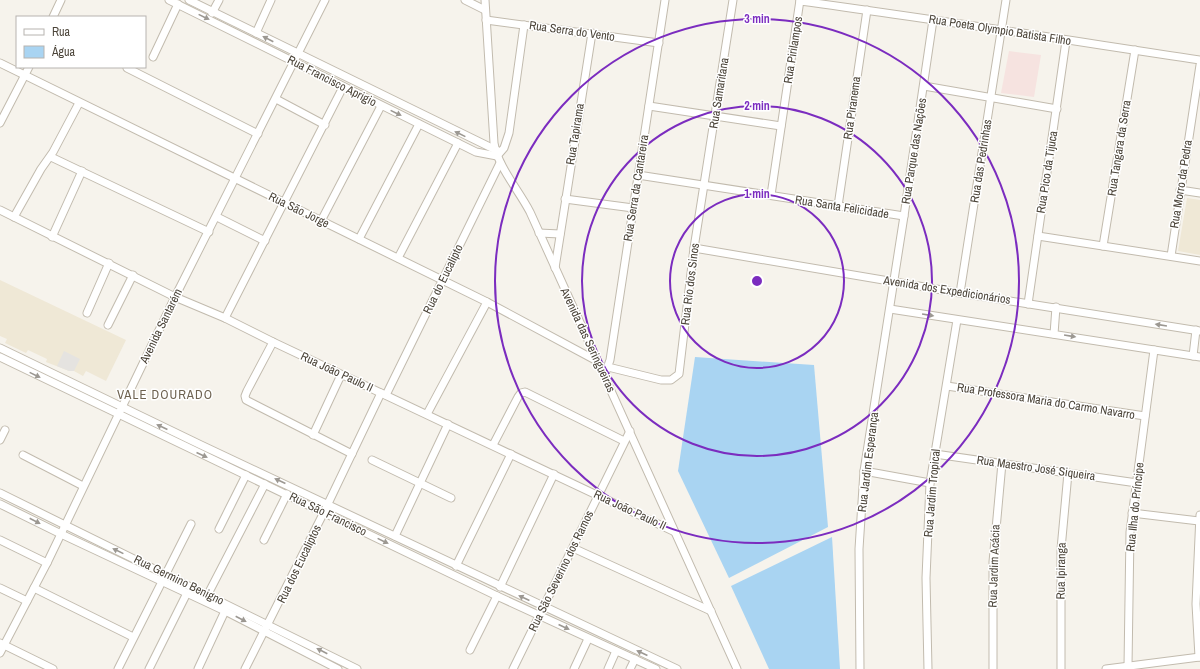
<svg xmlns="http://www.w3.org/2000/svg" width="1200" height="669" font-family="'Archivo Narrow',sans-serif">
	<rect width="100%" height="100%" fill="#f6f3ec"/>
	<g fill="#efe8d6">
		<path d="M1187,198l13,2v55l-22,-4z"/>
		<path d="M0,280l126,60 -20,41 -20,-10 -3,5 -9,-5h-5l-23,-9 1,-3 -19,-9 -2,3 -21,-10 2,-4 -7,-3z"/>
	</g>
	<path fill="#f6e3e0" d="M1009,51l32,4 -7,42 -33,-4z"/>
	<path fill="#e5e3e0" d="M64,351l16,8 -6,12h-5l-12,-5z"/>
	<g fill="#a9d4f2">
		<path d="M695,357l119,8 14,162 -99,51 -51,-107z"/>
		<path d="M832,537l8,132h-71l-38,-83z"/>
	</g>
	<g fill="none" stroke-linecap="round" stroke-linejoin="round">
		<defs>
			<g id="minor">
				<path d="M169,0l307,152 21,4"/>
				<path d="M189,0l309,151"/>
				<path d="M465,0l20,10"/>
				<path d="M485,0l9,143c4,24 24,46 36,69l207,457"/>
				<path d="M800,1c134,18 267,39 400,59"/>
				<path d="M212,13l7,-13"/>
				<path d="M53,17l8,-17"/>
				<path d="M486,20l173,23"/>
				<path d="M256,33l15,-33"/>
				<path d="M153,57l25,-53"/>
				<path d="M0,63l487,239 110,59"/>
				<path d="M127,68l131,66"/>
				<path d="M924,86l133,23"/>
				<path d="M276,99l49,26"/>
				<path d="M649,106l132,20"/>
				<path d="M0,123l29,-56"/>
				<path d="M497,156l7,-8 5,-15 15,-108"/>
				<path d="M51,157l158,75"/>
				<path d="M638,175l266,41"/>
				<path d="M1180,190l20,3"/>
				<path d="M771,195l29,-195"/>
				<path d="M565,199l68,9"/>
				<path d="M838,206l29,-196"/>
				<path d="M0,210l175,87 50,21 48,24 402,190"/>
				<path d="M14,217l27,-48 12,-17 26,-49"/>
				<path d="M217,217l48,24"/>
				<path d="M321,221l60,-115"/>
				<path d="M539,233l21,1"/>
				<path d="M1038,236l162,25"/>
				<path d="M52,237l30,-66"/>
				<path d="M359,239l60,-115"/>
				<path d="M1103,246l32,-196"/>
				<path d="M694,248l266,45 240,38"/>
				<path d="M1171,256l29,-191"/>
				<path d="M398,258l60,-115"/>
				<path d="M555,268l37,-235"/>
				<path d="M960,293l46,-293"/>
				<path d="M1028,304l38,-263"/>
				<path d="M890,309l310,48"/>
				<path d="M87,313l22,-50"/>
				<path d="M225,318l118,-231"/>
				<path d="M108,325l25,-50"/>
				<path d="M1054,334l2,-27"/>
				<path d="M273,342l-26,49 -2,5 1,4 106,54"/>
				<path d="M0,348l201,97 476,224"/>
				<path d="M1193,356l3,-26"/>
				<path d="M0,357l497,239 159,73"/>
				<path d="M608,367l53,13h10l8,-6 15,-126 39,-248"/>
				<path d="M606,371l4,-11 55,-360"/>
				<path d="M947,386l198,30"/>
				<path d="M386,395l114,-232"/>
				<path d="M427,414l60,-112"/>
				<path d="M313,435l28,-60"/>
				<path d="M0,440l5,-10"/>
				<path d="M493,445l25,-48 3,-4 4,-1 99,49"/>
				<path d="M935,454l202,29"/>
				<path d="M23,455l60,31"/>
				<path d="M372,460l79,38"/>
				<path d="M864,471l66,12"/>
				<path d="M0,493l357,176"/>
				<path d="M0,504l61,30 164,77 113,58"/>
				<path d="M1132,513l67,8"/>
				<path d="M219,529l27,-54"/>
				<path d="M395,536l53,-112"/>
				<path d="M0,540l47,23"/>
				<path d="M264,540l23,-46"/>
				<path d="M573,548l138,63"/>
				<path d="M456,566l55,-112"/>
				<path d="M500,587l54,-113"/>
				<path d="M0,588l27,13"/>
				<path d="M34,588l99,49"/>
				<path d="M208,594l57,-110"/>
				<path d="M0,643l53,26"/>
				<path d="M470,650l27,-54"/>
				<path d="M0,653l47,-90 128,-266 150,-297"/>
				<path d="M1199,657l-3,-53 4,-89"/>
				<path d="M1128,666l2,-134 24,-182"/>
				<path d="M118,669l73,-145"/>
				<path d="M149,669l38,-76"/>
				<path d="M198,669l27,-58"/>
				<path d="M245,669l79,-157 57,-119"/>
				<path d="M513,669l117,-238"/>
				<path d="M574,669l14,-30"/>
				<path d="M608,669l8,-18"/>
				<path d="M630,669l5,-10"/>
				<path d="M860,669l-1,-120 5,-78 40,-255 29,-196"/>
				<path d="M928,669l-2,-91 4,-95 27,-163"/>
				<path d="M993,669v-107l9,-99"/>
				<path d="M1061,669v-120l7,-76"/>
				<path d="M1106,669l94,-12"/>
			</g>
		</defs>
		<use href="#minor" stroke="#c2bbae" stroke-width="9"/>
		<use href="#minor" stroke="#fff" stroke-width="7"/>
	</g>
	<defs><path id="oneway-solid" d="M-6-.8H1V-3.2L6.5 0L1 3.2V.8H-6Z"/></defs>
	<g fill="#9c9892">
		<use href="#oneway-solid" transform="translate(204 17) rotate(26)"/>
		<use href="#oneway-solid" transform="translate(268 39) rotate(-153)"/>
		<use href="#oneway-solid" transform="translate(396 113) rotate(26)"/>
		<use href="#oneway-solid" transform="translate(460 134) rotate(-154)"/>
		<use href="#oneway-solid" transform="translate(928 315) rotate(9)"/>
		<use href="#oneway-solid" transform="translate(1161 325) rotate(-171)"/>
		<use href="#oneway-solid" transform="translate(1070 336) rotate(9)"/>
		<use href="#oneway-solid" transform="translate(35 375) rotate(26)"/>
		<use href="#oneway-solid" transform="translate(162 427) rotate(-155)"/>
		<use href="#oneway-solid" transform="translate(202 455) rotate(24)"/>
		<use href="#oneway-solid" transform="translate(280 481) rotate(-155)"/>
		<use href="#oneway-solid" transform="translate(35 521) rotate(27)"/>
		<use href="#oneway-solid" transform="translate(383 541) rotate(26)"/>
		<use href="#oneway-solid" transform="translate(118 551) rotate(-154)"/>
		<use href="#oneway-solid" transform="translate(524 598) rotate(-155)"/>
		<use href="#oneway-solid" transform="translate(241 619) rotate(27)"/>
		<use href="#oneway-solid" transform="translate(564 627) rotate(25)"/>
		<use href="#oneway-solid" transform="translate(322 651) rotate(-153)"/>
		<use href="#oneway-solid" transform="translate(642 653) rotate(-155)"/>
	</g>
	<g fill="none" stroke="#7b2cbf" stroke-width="2">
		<circle cx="757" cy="281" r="87"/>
		<circle cx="757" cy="281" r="175"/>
		<circle cx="757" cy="281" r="262"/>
	</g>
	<g text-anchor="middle" stroke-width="3" stroke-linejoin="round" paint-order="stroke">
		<g font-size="12" fill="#4b4439" stroke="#fff">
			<text transform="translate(1000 30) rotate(9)" y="4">Rua Poeta Olympio Batista Filho</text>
			<text transform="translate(572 31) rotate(8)" y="4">Rua Serra do Vento</text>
			<text transform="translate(793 50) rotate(-81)" y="4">Rua Pirilampos</text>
			<text transform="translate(332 81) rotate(27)" y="4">Rua Francisco Aprigio</text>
			<text transform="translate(719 93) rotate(-81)" y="4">Rua Samaritana</text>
			<text transform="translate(852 108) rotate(-82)" y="4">Rua Piranema</text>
			<text transform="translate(575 134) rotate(-81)" y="4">Rua Tapirama</text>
			<text transform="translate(1119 148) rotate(-81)" y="4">Rua Tangara da Serra</text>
			<text transform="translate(914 151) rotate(-81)" y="4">Rua Parque das Nações</text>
			<text transform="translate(981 161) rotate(-81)" y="4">Rua das Pedrinhas</text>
			<text transform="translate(1047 172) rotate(-81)" y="4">Rua Pico da Tijuca</text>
			<text transform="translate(1181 184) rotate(-81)" y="4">Rua Morro da Pedra</text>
			<text transform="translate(636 188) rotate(-81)" y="4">Rua Serra da Cantareira</text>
			<text transform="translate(842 207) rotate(9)" y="4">Rua Santa Felicidade</text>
			<text transform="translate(299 210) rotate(26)" y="4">Rua São Jorge</text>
			<text transform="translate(443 279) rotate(-64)" y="4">Rua do Eucalipto</text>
			<text transform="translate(690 284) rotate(-83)" y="4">Rua Rio dos Sinos</text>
			<text transform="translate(947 290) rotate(9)" y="4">Avenida dos Expedicionários</text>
			<text transform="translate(161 326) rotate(-64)" y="4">Avenida Santarém</text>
			<text transform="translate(588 340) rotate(65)" y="4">Avenida das Seringueiras</text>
			<text transform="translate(337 372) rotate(25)" y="4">Rua João Paulo II</text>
			<text transform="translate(1046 401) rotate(9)" y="4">Rua Professora Maria do Carmo Navarro</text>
			<text transform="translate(868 462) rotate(-83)" y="4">Rua Jardim Esperança</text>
			<text transform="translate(1036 468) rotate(8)" y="4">Rua Maestro José Siqueira</text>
			<text transform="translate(932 493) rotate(-85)" y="4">Rua Jardim Tropical</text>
			<text transform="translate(1135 507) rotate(-84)" y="4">Rua Ilha do Príncipe</text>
			<text transform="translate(630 510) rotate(25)" y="4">Rua João Paulo II</text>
			<text transform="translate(328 514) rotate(26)" y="4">Rua São Francisco</text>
			<text transform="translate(299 564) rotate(-64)" y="4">Rua dos Eucaliptos</text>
			<text transform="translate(994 566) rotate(-88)" y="4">Rua Jardim Acácia</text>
			<text transform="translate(561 571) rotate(-64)" y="4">Rua São Severino dos Ramos</text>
			<text transform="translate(1061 571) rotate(-89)" y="4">Rua Ipiranga</text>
			<text transform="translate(179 580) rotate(26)" y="4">Rua Germino Benigno</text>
		</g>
		<g font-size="13" letter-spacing="1" fill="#6e6250" stroke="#fff">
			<text x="165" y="399">VALE DOURADO</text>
		</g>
	</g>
	<circle cx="757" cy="281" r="6" fill="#7b2cbf" stroke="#fff" stroke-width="2"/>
	<g font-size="12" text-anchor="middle" font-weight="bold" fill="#7b2cbf" stroke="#fff" stroke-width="3" stroke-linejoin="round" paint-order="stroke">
		<text x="757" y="23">3 min</text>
		<text x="757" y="110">2 min</text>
		<text x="757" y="198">1 min</text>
	</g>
	<rect x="16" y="16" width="130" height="52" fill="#ffffff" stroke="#b7b4b0"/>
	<rect x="24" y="29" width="20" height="6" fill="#ffffff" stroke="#b7b4b0"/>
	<text x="52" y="36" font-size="12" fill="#4b4439">Rua</text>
	<rect x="24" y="46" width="20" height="12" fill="#a9d4f2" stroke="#b7b4b0"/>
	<text x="52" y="56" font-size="12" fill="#4b4439">Água</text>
</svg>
